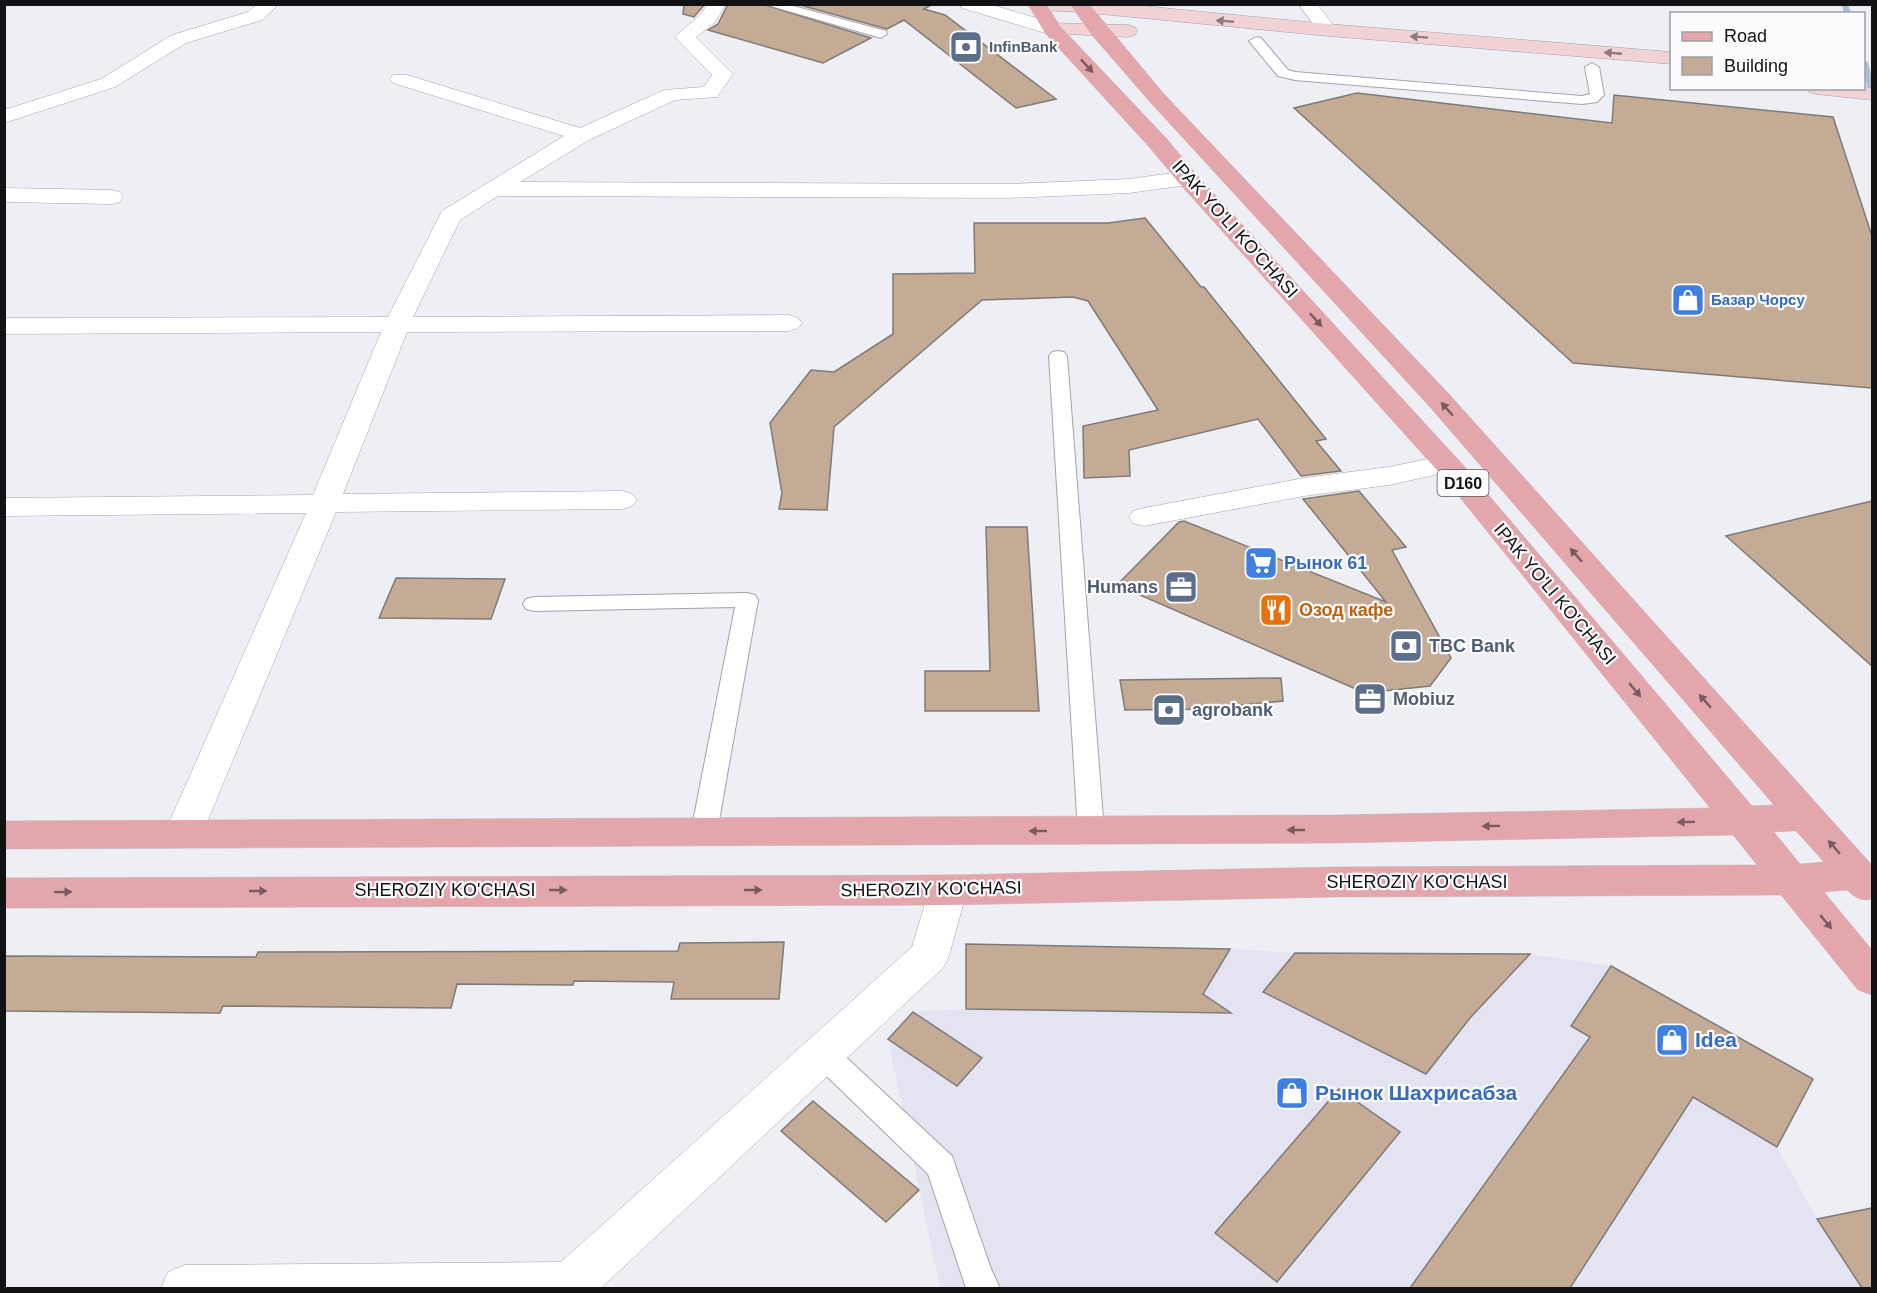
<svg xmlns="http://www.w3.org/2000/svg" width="1877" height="1293" font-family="Helvetica,sans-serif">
	<rect width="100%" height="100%" fill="#eeeef5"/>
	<path fill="#e3e3f1" d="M966,944l268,5 61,4 235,1 81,12 -40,60 206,121 40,72 51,69h-928l-52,-249 25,-27 53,-3z"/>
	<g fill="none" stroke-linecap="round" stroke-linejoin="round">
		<g fill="#a8c1d8" fill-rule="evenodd">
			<path d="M1842,4h6l3,10h-7z"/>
			<path d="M1864,60l4,2 4,17v13l-4,-2 -4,-17z"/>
		</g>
	</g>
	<g fill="#c3ab95" stroke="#7f7a76" stroke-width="1.5">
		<path d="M684,4h21l-11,13 -11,-3z"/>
		<path d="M728,4h34l109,34 -48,25 -115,-33 10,-6z"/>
		<path d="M796,4h137l-9,5 21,6 111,84 -40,9 -112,-88 -17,9z"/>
		<path d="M1357,93l255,30 2,-28 219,22 39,119v152l-299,-25 -279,-255z"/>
		<path d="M1145,218l56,69h3l122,152 -10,2 25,30 -40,5 -43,-57 -129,31 1,26 -46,2 -1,-52 75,-16 -70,-109 -15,-4 -91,3 -148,127 -7,83 -48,-1 3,-16 -12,-70 41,-53 23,2 59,-38v-60l82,-1 -1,-50h134z"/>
		<path d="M1359,491l47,56 -14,3 59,108 -21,28 -65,7 -248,-108 62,-63 5,-1 202,81 -83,-103z"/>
		<path d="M1872,501v165l-146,-130z"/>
		<path d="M986,527h41l12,184h-114v-40h65z"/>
		<path d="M396,578l109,1 -14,40 -112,-1z"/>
		<path d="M1281,678l2,23 -65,6v2l-93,1 -5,-30z"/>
		<path d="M784,942l-5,57h-108l3,-17 -100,-1 -1,4 -116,-1 -6,24 -228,-2 -3,7 -216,-2v-55l252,1 2,-5 420,-1 2,-8z"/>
		<path d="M966,944l264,5 -27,45 28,19 -265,-4z"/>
		<path d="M1295,953l235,1 -60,64 -44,56 -163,-82z"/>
		<path d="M1611,966l202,113 -36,68 -84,-50 -123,191h-160l180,-251 -19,-11z"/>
		<path d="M913,1012l69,46 -25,28 -69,-47z"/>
		<path d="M1339,1089l61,43 -123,150 -62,-49z"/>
		<path d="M813,1101l106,89 -33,32 -105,-91z"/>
		<path d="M1872,1208v80h-10l-45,-69z"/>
	</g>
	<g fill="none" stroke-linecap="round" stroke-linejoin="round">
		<defs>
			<g id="lane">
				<path d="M764,4h22l100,27 1,3 -6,4z"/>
				<path d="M1256,37l5,1 27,32 7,2 287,24 8,-2 -5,-27 7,-4 7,4 5,28 -7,7 -15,2 -287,-24 -17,-4 -29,-35z"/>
				<path d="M1058,351l6,1 3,4 37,475 -4,7 -9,3 -9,-3 -4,-7 -29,-475 3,-4z"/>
				<path d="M747,593l8,2 3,5 -41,232 -4,7 -9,3 -9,-3 -4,-7 44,-225 -201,4 -8,-2 -3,-5 3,-5 8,-2z"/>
				<path d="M823,1042l10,3 119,111 39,113 9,19h-34l-38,-114 -115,-111 -4,-9 4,-9z"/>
			</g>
			<g id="street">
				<path d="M258,4h21l-17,16 -76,23 -71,44 -111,36v-13l97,-31 71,-44 76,-23z"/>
				<path d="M708,4h18l-11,18 -19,15 37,37 -16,23 -42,3 -86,40 -69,42 487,2 122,-5 58,-8 8,2 3,5 -3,5 -8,2 -58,8 -122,5 -509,-2 -38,24 -47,97 376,-2 9,3 4,5 -4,5 -9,3 -382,1 -64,162 279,-3 10,3 5,6 -5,6 -10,3 -286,3 -133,320 -6,10 -13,4 -13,-4 -6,-10 141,-319 -302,3v-18l309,-3 68,-163 -377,2v-16l384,-1 54,-106 122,-75 -171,-53 -3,-4 3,-4h14l173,53 84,-38 40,-3 8,-12 -37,-38 26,-23z"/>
				<path d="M959,4h30l70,21 2,4 -2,4 -7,2 -90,-27z"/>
				<path d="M1298,4h19l20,26 -2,4h-14z"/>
				<path d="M4,188l108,2 8,2 3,5 -3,5 -8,2 -108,-2z"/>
				<path d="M1447,455l10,3 4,6 -4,6 -68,15 -85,11 -160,30 -11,-3 -4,-6 4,-6 11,-3 160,-30 85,-11z"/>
				<path d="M948,875l14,4 5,11 -18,66 -6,12 -342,320h-440l7,-16 17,-7 376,-3 351,-315 17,-57 5,-11z"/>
			</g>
			<g id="secondary">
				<path d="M1122,4l206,20 344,28v12l-344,-28 -248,-24 -43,-2 -6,-1 -3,-4z"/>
				<path d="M1052,23l76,2 7,2 2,4 -2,4 -7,2 -83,-4 -2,-4 2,-4z"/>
				<path d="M1864,87l8,1v12l-56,-6 -7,-2 -3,-4z"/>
			</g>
			<path id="primary" d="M1028,4h18l14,22 107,113 28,34 270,294 287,339 22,-1 -345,-399 -279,-304 -59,-68 -21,-30h19l75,90 285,300 422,470 1,2v33c-10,3 -18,-2 -25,-9l-23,2 48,58v45l-14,-5 -77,-95 -446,2 -387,8 -944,3v-30l944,-3 387,-8 422,-2 -24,-30 -398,8 -1331,6v-28l1331,-6 375,-7 -265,-329 -266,-296 -28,-34 -106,-116zM1796,831l28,31 -24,2 -26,-32z"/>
		</defs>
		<use href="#lane" stroke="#a3a3a9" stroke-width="2"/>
		<use href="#street" stroke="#a3a3a9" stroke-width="1"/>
		<use href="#secondary" stroke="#a3a3a9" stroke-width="1"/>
		<use href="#primary" stroke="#cbcbcc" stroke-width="1"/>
		<use href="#lane" fill="#fff" fill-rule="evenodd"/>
		<use href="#street" fill="#fff" fill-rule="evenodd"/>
		<use href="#secondary" fill="#f1d2d5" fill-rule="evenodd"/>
		<use href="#primary" fill="#e3a6ac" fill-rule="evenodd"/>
	</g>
	<defs><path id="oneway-solid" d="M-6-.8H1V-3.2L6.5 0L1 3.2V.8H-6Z" transform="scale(1.5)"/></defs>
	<g fill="#8d7c7f">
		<use href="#oneway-solid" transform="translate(1225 21) rotate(-175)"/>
		<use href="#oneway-solid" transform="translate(1419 37) rotate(-176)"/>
		<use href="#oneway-solid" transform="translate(1613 53) rotate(-175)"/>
	</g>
	<g fill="#7a5c60">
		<use href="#oneway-solid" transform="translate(1087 66) rotate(47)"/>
		<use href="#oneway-solid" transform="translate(1316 320) rotate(48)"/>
		<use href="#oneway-solid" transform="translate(1447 409) rotate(-131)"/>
		<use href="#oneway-solid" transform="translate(1576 555) rotate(-131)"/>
		<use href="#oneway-solid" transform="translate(1635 690) rotate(50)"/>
		<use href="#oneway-solid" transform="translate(1705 701) rotate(-131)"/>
		<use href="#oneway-solid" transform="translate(1686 822) rotate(179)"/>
		<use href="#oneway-solid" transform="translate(1491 826) rotate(179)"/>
		<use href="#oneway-solid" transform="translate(1296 830) rotate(180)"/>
		<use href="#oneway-solid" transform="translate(1038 831) rotate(180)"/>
		<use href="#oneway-solid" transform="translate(1834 847) rotate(-131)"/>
		<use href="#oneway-solid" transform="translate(558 890)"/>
		<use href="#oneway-solid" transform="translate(753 890)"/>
		<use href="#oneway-solid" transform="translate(258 891)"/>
		<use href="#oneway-solid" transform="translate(63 892) rotate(-1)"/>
		<use href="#oneway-solid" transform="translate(1826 922) rotate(50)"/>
	</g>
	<defs>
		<symbol id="bank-square" viewBox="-11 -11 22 22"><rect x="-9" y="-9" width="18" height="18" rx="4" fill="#5c6f8a" stroke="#fcfcff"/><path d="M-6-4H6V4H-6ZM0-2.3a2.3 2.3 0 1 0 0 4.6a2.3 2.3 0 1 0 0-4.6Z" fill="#fff"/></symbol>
		<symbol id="shop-square" viewBox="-11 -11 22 22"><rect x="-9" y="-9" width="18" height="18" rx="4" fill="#3f7fe0" stroke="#fcfcff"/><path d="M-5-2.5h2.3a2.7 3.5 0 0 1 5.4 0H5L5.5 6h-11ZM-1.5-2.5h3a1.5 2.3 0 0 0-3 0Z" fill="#fff"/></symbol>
		<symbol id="supermarket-square" viewBox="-11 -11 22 22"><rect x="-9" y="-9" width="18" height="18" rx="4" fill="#3f7fe0" stroke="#fcfcff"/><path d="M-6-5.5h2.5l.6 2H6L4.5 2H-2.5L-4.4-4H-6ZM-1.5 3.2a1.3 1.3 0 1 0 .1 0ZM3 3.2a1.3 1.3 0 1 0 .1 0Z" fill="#fff"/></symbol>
		<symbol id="office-square" viewBox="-11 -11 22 22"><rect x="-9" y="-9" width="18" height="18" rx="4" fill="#5c6f8a" stroke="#fcfcff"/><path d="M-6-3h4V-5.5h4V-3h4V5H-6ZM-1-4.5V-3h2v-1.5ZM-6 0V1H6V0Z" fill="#fff"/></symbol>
		<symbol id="restaurant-square" viewBox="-11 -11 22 22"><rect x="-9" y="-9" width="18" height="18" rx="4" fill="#e8710a" stroke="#fcfcff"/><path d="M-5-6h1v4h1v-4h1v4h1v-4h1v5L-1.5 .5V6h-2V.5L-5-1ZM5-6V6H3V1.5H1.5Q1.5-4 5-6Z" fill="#fff"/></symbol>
	</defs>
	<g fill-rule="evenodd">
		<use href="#bank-square" x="947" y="28" width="38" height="38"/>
		<use href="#shop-square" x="1669" y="281" width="38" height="38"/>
		<use href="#supermarket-square" x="1242" y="544" width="38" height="38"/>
		<use href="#office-square" x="1162" y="568" width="38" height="38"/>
		<use href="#restaurant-square" x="1257" y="591" width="38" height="38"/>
		<use href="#bank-square" x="1387" y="627" width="38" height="38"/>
		<use href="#office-square" x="1351" y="680" width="38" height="38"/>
		<use href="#bank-square" x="1150" y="691" width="38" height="38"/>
		<use href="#shop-square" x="1653" y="1021" width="38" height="38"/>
		<use href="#shop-square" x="1273" y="1074" width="38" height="38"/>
	</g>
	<g text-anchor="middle" stroke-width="4.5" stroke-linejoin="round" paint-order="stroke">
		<g font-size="15" font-weight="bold" fill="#4e5e75" stroke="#fcfcff" text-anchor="start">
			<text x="989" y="52">InfinBank</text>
		</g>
		<g font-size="15" font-weight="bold" fill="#366cbe" stroke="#fcfcff" text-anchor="start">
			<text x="1711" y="305">Базар Чорсу</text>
		</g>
		<rect fill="#fcfcff" stroke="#58585b" stroke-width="1.5" x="1437.5" y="470" width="51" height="26" rx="4.5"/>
		<g font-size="16" font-weight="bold" fill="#121215">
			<text x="1463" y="489">D160</text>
		</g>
		<g font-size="18" fill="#121215" stroke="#fcfcff">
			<text transform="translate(1235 229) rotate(48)" y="6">IPAK YO'LI KO'CHASI</text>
			<text transform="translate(1555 594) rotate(50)" y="6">IPAK YO'LI KO'CHASI</text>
			<text x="1417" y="888">SHEROZIY KO'CHASI</text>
			<text transform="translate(931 889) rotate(-1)" y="6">SHEROZIY KO'CHASI</text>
			<text x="445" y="896">SHEROZIY KO'CHASI</text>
		</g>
		<g font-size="18" font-weight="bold" fill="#366cbe" stroke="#fcfcff" text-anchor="start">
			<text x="1284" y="569">Рынок 61</text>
		</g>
		<g font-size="18" font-weight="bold" fill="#4e5e75" stroke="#fcfcff" text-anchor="start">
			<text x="1158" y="593" text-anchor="end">Humans</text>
			<text x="1429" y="652">TBC Bank</text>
			<text x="1393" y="705">Mobiuz</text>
			<text x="1192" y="716">agrobank</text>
		</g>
		<g font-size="18" font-weight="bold" fill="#c56008" stroke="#fcfcff" text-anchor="start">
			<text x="1299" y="616">Озод кафе</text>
		</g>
		<g font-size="21" font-weight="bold" fill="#366cbe" stroke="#fcfcff" text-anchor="start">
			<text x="1695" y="1047">Idea</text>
			<text x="1315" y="1100">Рынок Шахрисабза</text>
		</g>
	</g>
	<rect width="1877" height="1293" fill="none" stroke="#121215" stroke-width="12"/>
	<rect x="1670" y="12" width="195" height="78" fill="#fcfcff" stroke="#9e9ea1" stroke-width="1.5"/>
	<rect x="1682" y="32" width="30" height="9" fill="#e3a6ac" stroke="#9e9ea1" stroke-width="1.5"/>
	<text x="1724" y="42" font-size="18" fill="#121215">Road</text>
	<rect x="1682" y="57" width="30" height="18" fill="#c3ab95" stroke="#9e9ea1" stroke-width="1.5"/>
	<text x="1724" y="72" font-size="18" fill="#121215">Building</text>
</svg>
